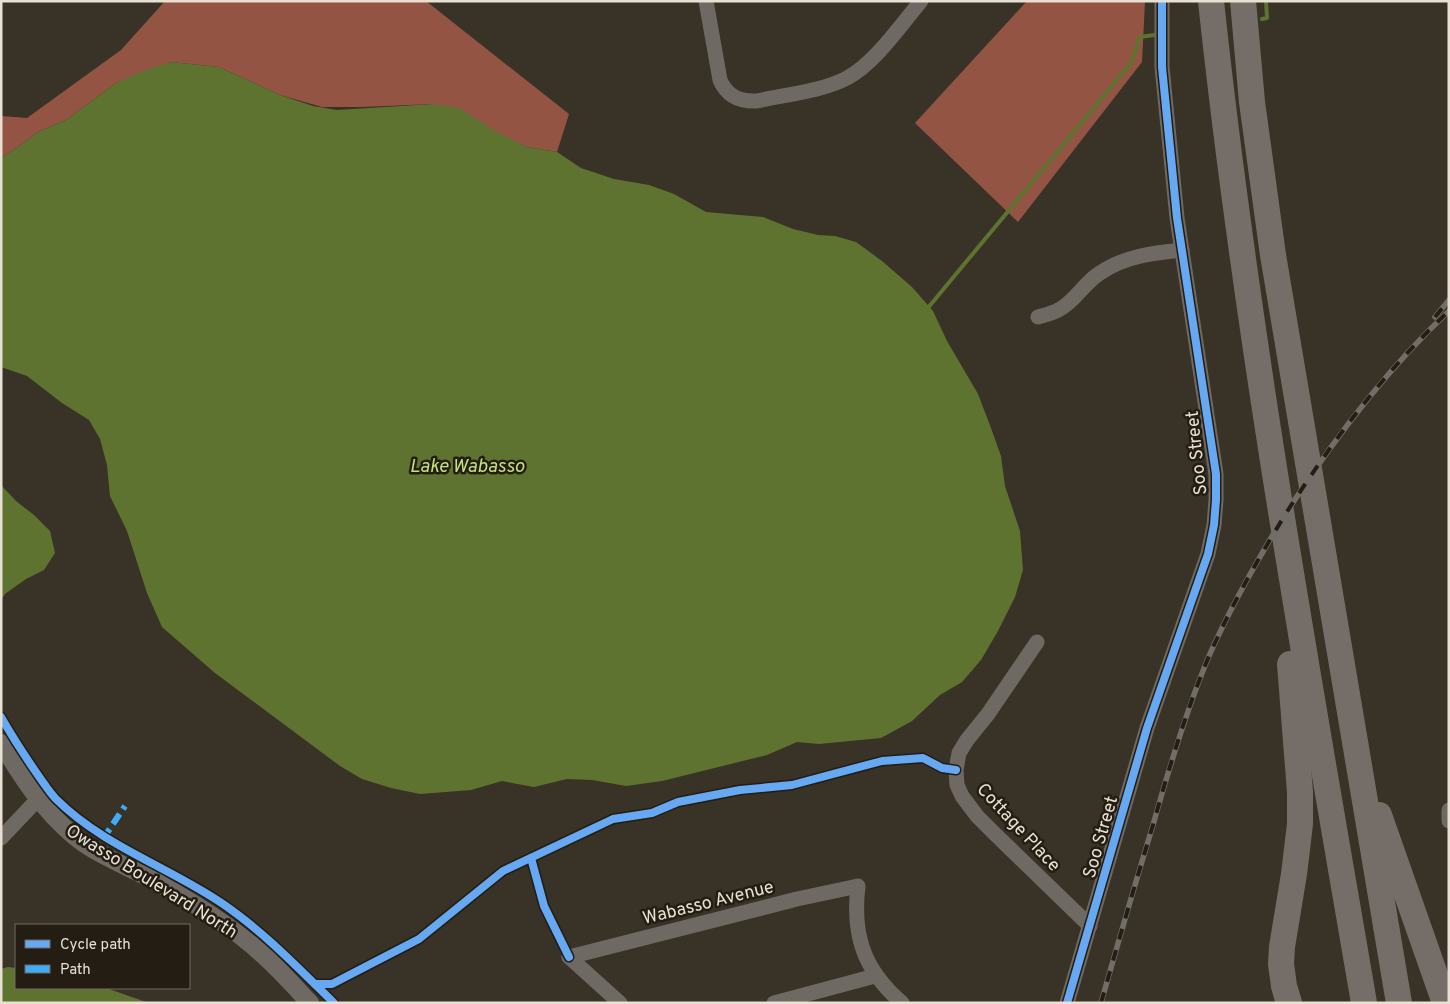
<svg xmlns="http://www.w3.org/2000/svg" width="1450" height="1004" font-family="Overpass,sans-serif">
	<rect width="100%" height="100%" fill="#393227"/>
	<g fill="#945443">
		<path d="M165,1h261l143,113 -12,38 -30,-5 -94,-43 -70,3h-41l-42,-12 -61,-28 -48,-5 -55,21 -50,37 -28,12 -21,16 -16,10v-42l26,2 94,-68z"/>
		<path d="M1027,1h118l-3,61 -124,160 -103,-99z"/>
	</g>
	<g fill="#5f7330">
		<path d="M171,62l48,5 61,28 33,11 24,4 96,-6 27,4 35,23 32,16 30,5 24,16 33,11 35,6 25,9 32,18 57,5 30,12 25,6 17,1 21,6 26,19 30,26 21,24 14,30 31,53 13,34 10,28 4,30 15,45 3,39 -8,27 -17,34 -17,29 -19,22 -22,13 -28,26 -31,17 -62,6 -22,-2 -30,13 -105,26 -36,5 -34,-6 -25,-1 -33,8 -32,-6 -31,9 -51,4 -29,-6 -29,-9 -22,-13 -125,-93 -53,-46 -15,-34 -20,-62 -17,-35 -3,-31 -7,-26 -11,-19 -27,-17 -35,-27 -26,-9v-209l16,-10 21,-16 28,-12 50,-37 32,-14z"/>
		<path d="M1,485l15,16 18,14 16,16 5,22 -11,17 -18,9 -21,15 -4,6z"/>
		<path d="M8,967l8,1v20h90l43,15h-148v-34z"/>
	</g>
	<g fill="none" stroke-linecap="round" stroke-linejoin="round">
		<g stroke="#5f7330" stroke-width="4">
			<path d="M1262,19l5,-1 -1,-17"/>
			<path d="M927,309l204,-246 9,-26 14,-2"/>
		</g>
		<g stroke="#6f6964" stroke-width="15">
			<path d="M706,1l14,79c7,16 19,22 37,21 27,-6 66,-10 90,-23 27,-14 54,-53 74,-77"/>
			<path d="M1038,317c7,-2 16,-4 22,-8 15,-8 25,-27 40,-36 25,-17 53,-20 82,-23"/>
			<path d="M1037,642l-49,72 -21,26 -8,13 -3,17 1,15 5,11 15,20 18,18 95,92"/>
			<path d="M1449,810v11"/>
			<path d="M1,838l37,-39"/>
			<path d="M569,957l228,-58 61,-13c-6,50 6,84 44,117"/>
			<path d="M569,957l51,46"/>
			<path d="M774,1003l101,-27"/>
			<path d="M1067,1003l80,-275 61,-174 6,-29 2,-25v-26l-39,-256 -15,-151v-66"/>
		</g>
		<path stroke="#6f6964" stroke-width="18" d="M1,743c21,34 41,66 72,92 26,22 60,33 89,50 36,20 70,42 100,69 17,15 32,32 48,49"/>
		<g stroke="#756e68" stroke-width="26">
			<path d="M1211,1c36,336 96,669 153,1002"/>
			<path d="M1243,1l9,101 21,153 126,748"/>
			<path d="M1379,815l66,188"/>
			<path d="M1289,1003l-5,-17 -3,-22 1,-17 12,-73 6,-50v-32l-10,-128"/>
		</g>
		<defs>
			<g id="rail">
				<path d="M1435,317l14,-17"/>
				<path d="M1101,1003c17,-60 34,-119 52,-178 16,-57 33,-114 56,-169 23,-52 51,-101 81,-149 46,-71 97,-138 159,-196"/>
			</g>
		</defs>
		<use href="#rail" stroke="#716e67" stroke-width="5.5"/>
		<use href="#rail" stroke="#231d13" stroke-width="4" stroke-dasharray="11" stroke-linecap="butt"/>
		<path stroke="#42abf6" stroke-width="6" stroke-dasharray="12 6" stroke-linecap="butt" d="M103,839l22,-33"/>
		<defs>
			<g id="cycleway">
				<path d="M1,717c12,21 25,41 39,61 5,7 10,15 16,21 47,47 113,68 167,105 41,28 76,65 111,99"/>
				<path d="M531,858l13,48 25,51"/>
				<path d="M315,984h17l87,-45 84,-68 110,-52 39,-6 26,-11 62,-12 52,-5 90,-24 41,-3 19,10 14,2"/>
				<path d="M1067,1003l80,-275 61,-174 6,-29 2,-25v-26l-39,-256 -15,-151v-66"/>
			</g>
		</defs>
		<use href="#cycleway" stroke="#231d13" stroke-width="11"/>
		<use href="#cycleway" stroke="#66a8f1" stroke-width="8"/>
	</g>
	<g text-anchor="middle" stroke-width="5" stroke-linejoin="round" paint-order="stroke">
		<g font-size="18" fill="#e8e0d3" stroke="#231d13">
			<text transform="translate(1196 453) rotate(-96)" y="6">Soo Street</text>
			<text transform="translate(1019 827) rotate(47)" y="6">Cottage Place</text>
			<text transform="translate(1100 837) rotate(-74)" y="6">Soo Street</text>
			<text transform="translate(152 881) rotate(32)" y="6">Owasso Boulevard North</text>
			<text transform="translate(708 902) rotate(-14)" y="6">Wabasso Avenue</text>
		</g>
		<g font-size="19" font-style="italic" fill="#c1e17d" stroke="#231d13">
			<text x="467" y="472">Lake Wabasso</text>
		</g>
	</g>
	<rect width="1450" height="1004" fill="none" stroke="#e8e0d3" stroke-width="5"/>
	<rect x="15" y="924" width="175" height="65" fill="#231d13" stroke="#726b60"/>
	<rect x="25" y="940" width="25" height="8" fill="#66a8f1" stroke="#726b60"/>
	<text x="60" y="949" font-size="15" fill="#e8e0d3">Cycle path</text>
	<rect x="25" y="965" width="25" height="8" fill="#42abf6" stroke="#726b60"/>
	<text x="60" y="974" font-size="15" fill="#e8e0d3">Path</text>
</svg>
